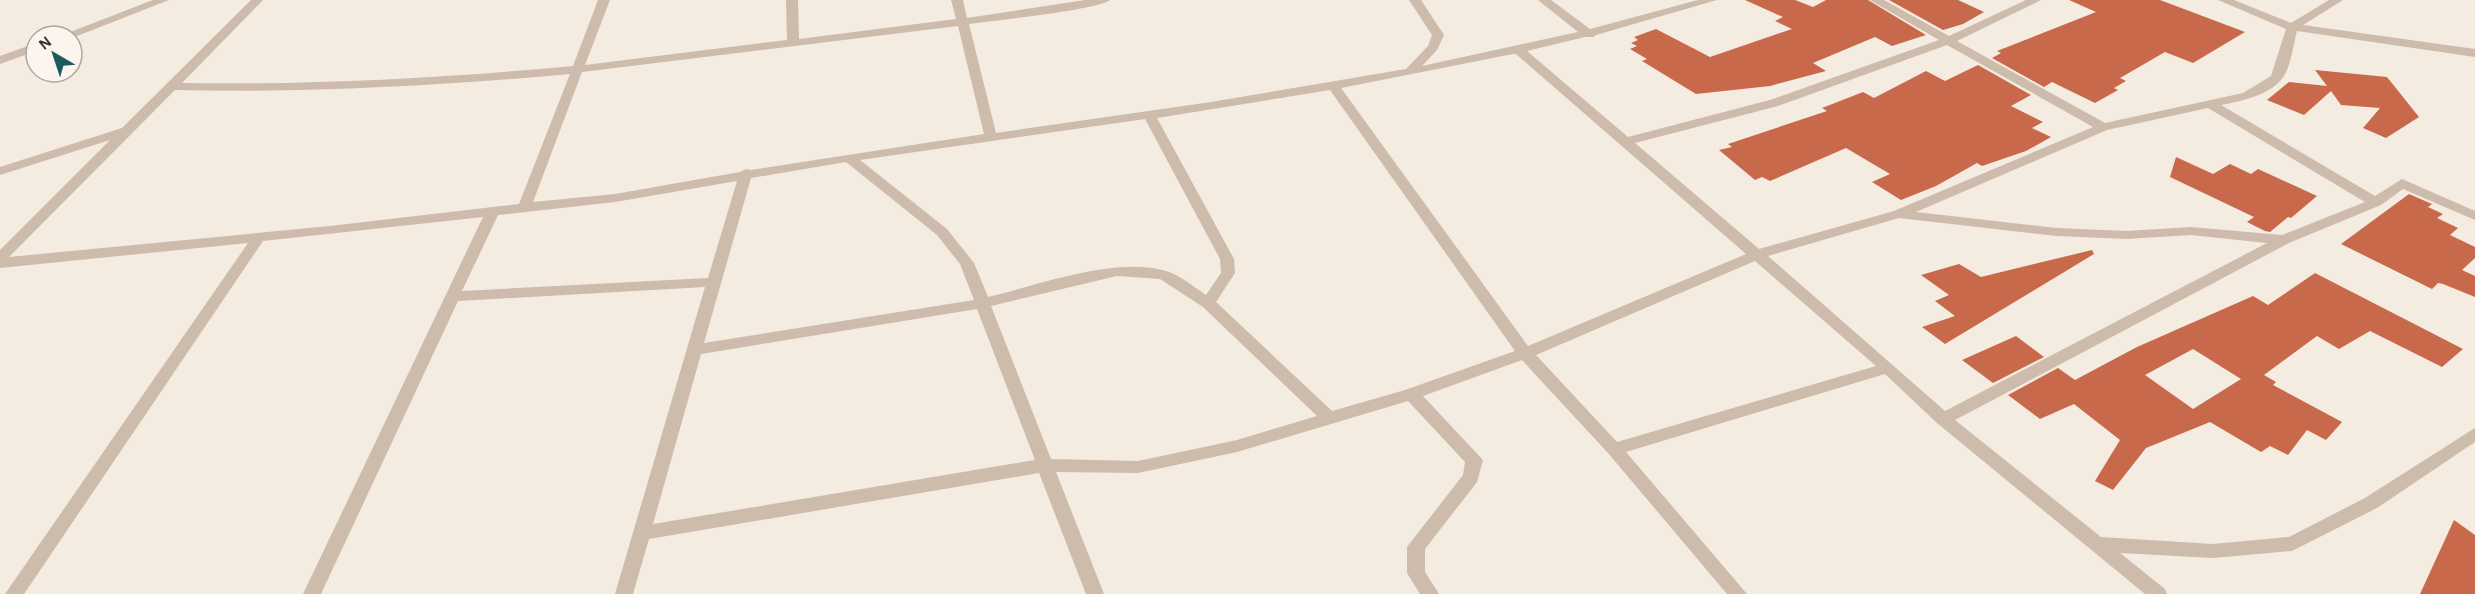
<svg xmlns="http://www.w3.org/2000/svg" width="2475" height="594" font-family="'Alegreya Sans',sans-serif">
	<rect width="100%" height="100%" fill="#f4ebe1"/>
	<g fill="#c8694b" fill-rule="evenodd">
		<path d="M1745,0h50l18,7 13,-7h42l58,35 -34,11 -17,-9 -62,26 13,8 -56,15 -74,8 -54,-33 5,-2 -17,-10 7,-3 -6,-3 7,-3 -4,-3 22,-8 54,28 82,-28 -17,-8 8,-4z"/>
		<path d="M1889,0h69l26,12 -21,12 -20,6z"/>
		<path d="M2069,0h91l85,32 -52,31 -28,-11 -45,26 6,3 -12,7 4,2 -23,13 -43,-21 -8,5 -52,-29 9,-5 -4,-2 99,-39z"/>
		<path d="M1978,65l53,30 -20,11 32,16 -11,6 19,9 -25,14 -44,15 -5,-3 -41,23 -35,14 -29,-18 18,-8 -44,-26 -76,33 -8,-4 -7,3 -36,-30 13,-3 -4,-3 99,-33 -5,-3 41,-16 11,6 52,-27 19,10z"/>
		<path d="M2315,70l72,7 32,40 -33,21 -23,-10 17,-20 -39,-3 -10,-14 -27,24 -37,-15 22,-18 38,4z"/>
		<path d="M2176,157l37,17 17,-10 21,10 7,-5 59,27 -26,22 -3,-1 -18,15 -5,-1 -18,-9 7,-5 -84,-40z"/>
		<path d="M2409,194l23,10 -4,3 15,7 -6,4 21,10 -8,7 25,12v11l-13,12 13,6v21l-32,-13 -5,-1 -6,6 -91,-45z"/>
		<path d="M2092,250l2,4 -149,90 -23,-17 33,-11 -20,-15 14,-6 -28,-20 38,-11 22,13z"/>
		<path d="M2315,273l148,76 -21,18 -72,-36 -31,18 -22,-13 -53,39 12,7 -3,3 69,37 -16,18 -19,-10 -19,25 -18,-9 -9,6 -51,-30 -64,26 -33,42 -18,-9 25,-41 -46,-36 -34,15 -32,-24 50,-27 17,12 62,-33 116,-51 15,9zM2193,349l48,30 -48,30 -48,-34z"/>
		<path d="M2016,336l28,21 -51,26 -31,-23z"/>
		<path d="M2454,520l21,15v59h-55z"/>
	</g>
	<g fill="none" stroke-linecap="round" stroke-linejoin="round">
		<g fill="#cdbbac" fill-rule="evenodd">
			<path d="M153,0h16l-97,38 -12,-2z"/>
			<path d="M251,0h12l-81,83c131,2 260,-5 391,-17l25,-66h12l-25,65 202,-25 -1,-40h12l1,39 157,-20 -5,-19h12l4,18 118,-18h25c-13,10 -118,21 -141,24l27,109 215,-31 195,-33 22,-23 4,-11 -23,-35h12l23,35 -7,15 -15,16 156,-34 -40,-32h13l39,29 108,-29h19l-121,35 -2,2h-9l-58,14 101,86 142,-37 169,-60 -69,-40h14l65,36 77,-36h15l-84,41 148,82 138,-30 28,-17 15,-47 -68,-29h16l57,23 38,-23h14l-40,25 172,24v8l-178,-26c-4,14 -6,38 -16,49 -14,16 -40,21 -60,25l154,91 27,-17 73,32v9l-72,-31 -22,16 -92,38 -334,177 146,117 112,7 76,-7 76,-39 110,-70v14l-98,66 -85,43 -79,7 -93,-5 45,36 2,5h-22l-208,-171 -52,-49 -259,78 121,142h-20l-119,-141 -86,-93 -99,36 60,64 -6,22 -52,67v23l14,22h-19l-13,-21v-26l56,-72 2,-13 -57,-61 -171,51 -99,21 -82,-1 48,122h-18l-47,-121 -390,66 -16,55h-18l90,-307 -247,14 -137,293h-18l180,-377 -220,24 -239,353h-19l243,-351 -248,25v-18l110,-110 -110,35v-8l122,-39zM958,26l26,108 -233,36 -5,-1 -6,3 -125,22 -82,8 49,-130zM1947,45l146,82 -199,84 -135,38 -124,-106 143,-37zM1513,54h3l230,200 -218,92 -187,-258zM570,74l-51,130 -189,22 -321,31 166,-167c132,3 263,-4 395,-16zM1330,90l185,261 -110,39 -73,21 -116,-109 19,-29 -1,-14 -77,-141zM2208,108l157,94 -83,33 -91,-8 -65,4 -69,-3 -141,-16 191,-82zM1145,119l75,140 1,14 -15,22c-12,-8 -26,-20 -40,-24 -50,-15 -127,14 -178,26l-14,-34 -27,-34 -87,-69zM846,162l91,73 23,29 14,36 -270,43 47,-165zM737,181l-29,97 -246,13 36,-76 117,-13zM1899,218l158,18 69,3 65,-4 76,8 -322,168 -177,-155zM1755,261l121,105 -259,76 -81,-87zM1117,276l43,3 43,28 114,109 -80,24 -99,21 -87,-2 -60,-153zM977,309l58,151 -382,64 48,-170z"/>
			<path d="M36,43v8l-36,13v-8z"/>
		</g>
	</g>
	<g transform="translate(54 54) rotate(321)"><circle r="28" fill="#fbf5ee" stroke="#aea6a0" stroke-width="1.5"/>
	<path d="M0-4.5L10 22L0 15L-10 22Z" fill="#1f5a5e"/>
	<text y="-9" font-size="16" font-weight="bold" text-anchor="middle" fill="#3b302b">N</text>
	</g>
</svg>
